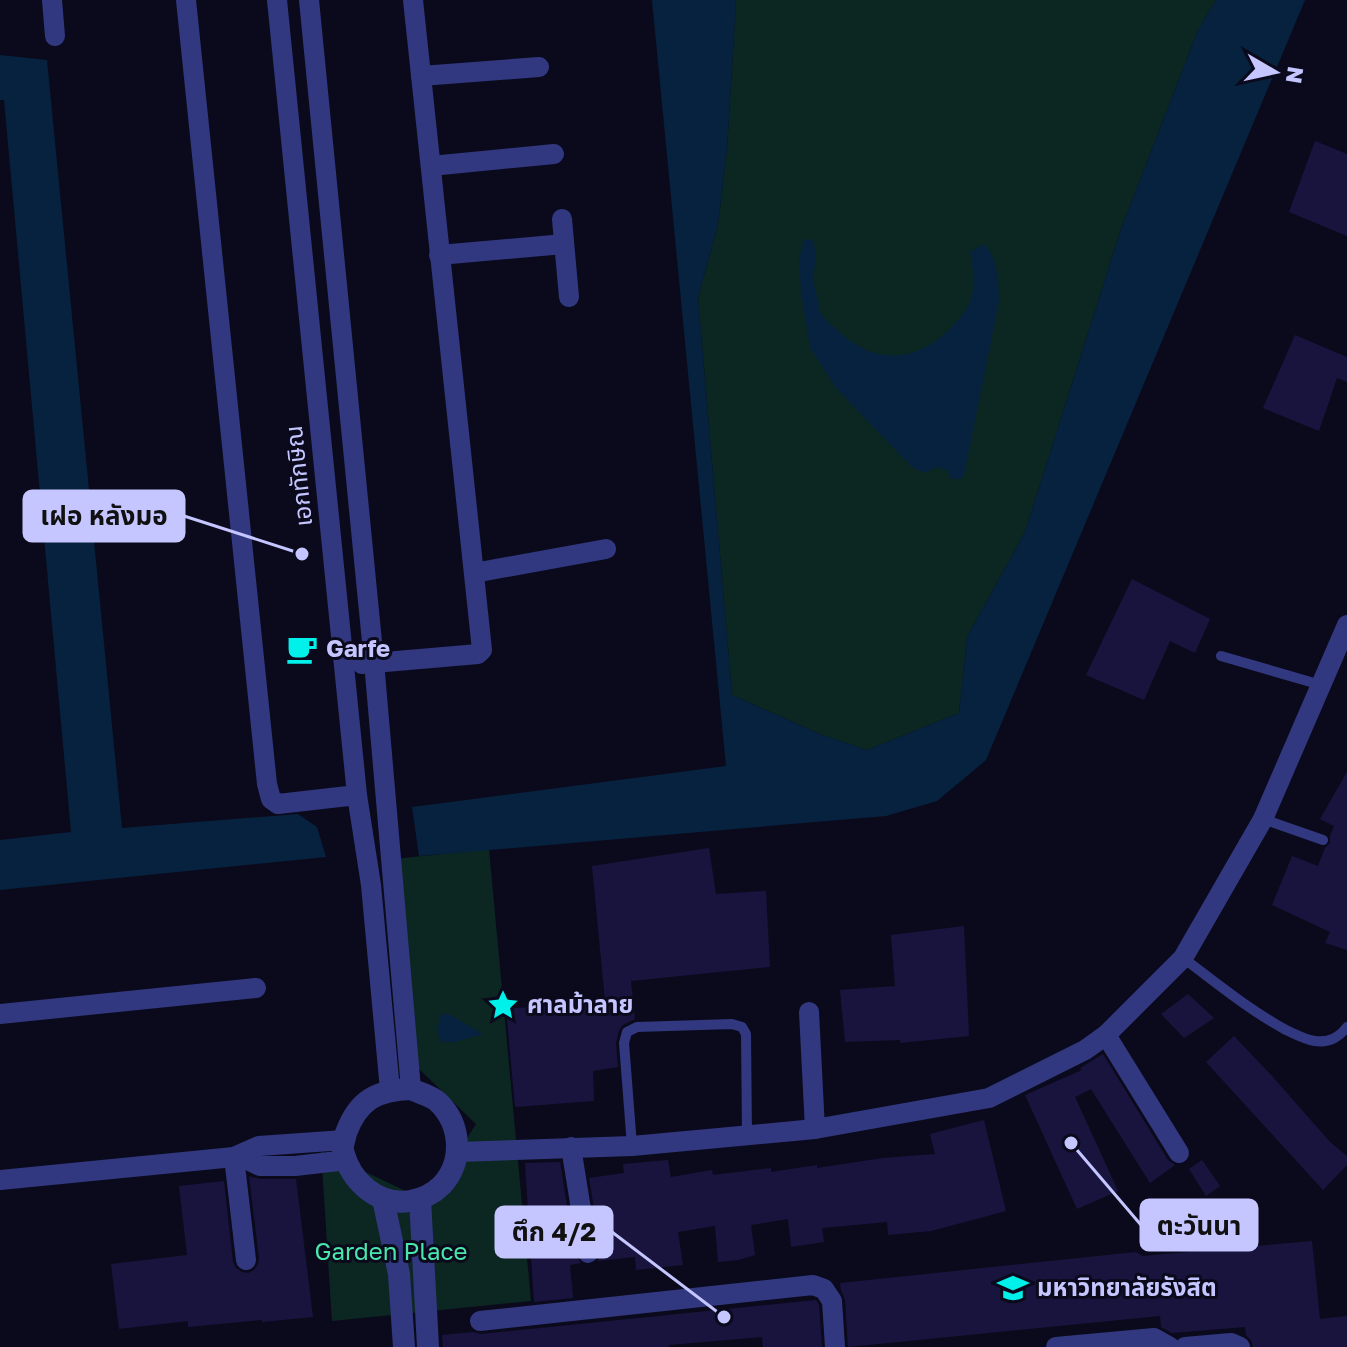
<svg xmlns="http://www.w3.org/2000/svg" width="1347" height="1347" font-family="'Golos Text','Noto Sans Thai',sans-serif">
	<rect width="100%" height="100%" fill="#0b0a1c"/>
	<g fill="#0c2722">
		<path d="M736,0h480l-18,30 -77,199 -96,303 -58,105 -8,76 -92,37 -45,-15 -90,-40 -34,-397 20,-74 9,-75z"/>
		<path d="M489,849l42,452 -199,20 -11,-170 106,50 49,-77 -61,-59 -21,-206z"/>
	</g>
	<g fill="#07223e">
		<path d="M652,0h84l-9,149 -9,75 -20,74 34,397 90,40 45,15 92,-37 8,-76 58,-105 96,-303 77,-199 18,-30h89l-319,760 -49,41 -51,15 -467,40 -7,-49 314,-41z"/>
		<path d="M0,55l47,5 75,768 176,-14 19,13 9,30 -326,33v-50l71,-8 -67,-732h-4z"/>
		<path d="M812,239c7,15 1,28 2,43 0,6 3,13 4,18 1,5 1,9 3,13 4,8 15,15 22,22 37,32 77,25 110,-9 6,-7 14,-16 17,-25 6,-15 3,-34 0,-49l14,-8c15,16 14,37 15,57l-35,174 -3,4h-9l-6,-10 -10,-2 -11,6 -13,-6 -76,-79 -26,-40 -9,-56 -2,-33 5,-19z"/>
		<path d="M441,1014h8l34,20 -28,8h-14l-4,-12z"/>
	</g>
	<g fill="#18143e">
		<path d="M1315,141l32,13v82l-58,-24z"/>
		<path d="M1295,335l52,22v25l-10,-4 -18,53 -56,-23z"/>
		<path d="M1132,579l78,40 -15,34 -25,-12 -26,59 -58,-25z"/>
		<path d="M1347,772v178l-22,-7 5,-11 -58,-27 20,-49 26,10 7,-18 5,-5v-7l4,-10 -14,-7z"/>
		<path d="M709,848l7,46 50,-3 4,76 -139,14 4,38 -12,6 -4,5 -3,13 2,24 -25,4 1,30 -79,6 -9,-98 99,-8 -13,-135z"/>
		<path d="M964,926l5,110 -69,7v-3l-55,2 -5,-52 55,-4 -4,-51z"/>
		<path d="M1188,994l26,24 -30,20 -23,-24z"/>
		<path d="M1234,1036l38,40 58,66 17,14v9l-24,25 -117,-128z"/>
		<path d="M1103,1054l65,106 7,5 -25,18 -59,-94 -16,8 43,94 -41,18 -52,-114 57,-25 -2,-2z"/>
		<path d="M984,1120l22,91 -75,20 -43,4 -1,-13 -65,6 2,14 -33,5 -3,-28 -37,6 4,30 -16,5 -21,2 -3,-36 -37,6 5,33 -47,5 -1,-13 -37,4 3,-10 -12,-73 35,-5 -1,-9 45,-4 3,17 41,-7 1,5 58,-7v4l46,-7v3l66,-10 52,-4 -5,-20z"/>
		<path d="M1202,1160l18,26 -14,10 -17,-27z"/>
		<path d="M560,1162l15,93 6,8 -11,2 3,33 -39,4 -9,-139z"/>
		<path d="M249,1176l11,3h36l17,138 -51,5v-2l-74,7v-6l-69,8 -8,-65 76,-9 -8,-69 45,-5 9,81 3,6 6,4 6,1 6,-3 4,-6 1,-6z"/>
		<path d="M1312,1241l8,78 27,-3v31h-94l-2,-7 -5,-5 -1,-8 -73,6 -11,-6 -1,-11 -312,31 -3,-47 -4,-10 -1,-7 296,-31 6,4z"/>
		<path d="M816,1300l3,5 3,42h-59l-1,-10 -93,8v2h-226l-1,-12 31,-3 8,2z"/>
	</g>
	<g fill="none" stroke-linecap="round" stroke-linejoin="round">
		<g stroke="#31387f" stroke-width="10">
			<path d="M1221,656l100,29"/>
			<path d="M1263,819l60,21"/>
			<path d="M1183,958c34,25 66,52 103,72 9,4 20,10 29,11 15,2 24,-4 32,-14"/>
			<path d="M632,1146l-8,-103 3,-11 10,-5 95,-3 10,3 4,7 1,101"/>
		</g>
		<g stroke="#31387f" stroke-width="20">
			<path d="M52,0l3,36"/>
			<path d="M186,0l81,784 4,15 7,5 79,-9"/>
			<path d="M277,0l80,795 14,90 19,205"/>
			<path d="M309,0l65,662 37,427"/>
			<path d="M421,76l118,-9"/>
			<path d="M431,166l123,-12"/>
			<path d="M562,219l7,78"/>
			<path d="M439,255l125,-11"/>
			<path d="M474,573l132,-24"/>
			<path d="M362,664l116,-10 4,-4 -69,-650"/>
			<path d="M809,1012l6,117"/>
			<path d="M0,1014l256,-26"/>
			<path d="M1106,1035l73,118"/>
			<path d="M571,1147l17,106"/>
			<path d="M458,1152l174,-6 183,-17 174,-31 96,-48 21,-15 77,-77 80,-139 84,-194"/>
			<path d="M239,1156l21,10h35l52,-6"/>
			<path d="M234,1157l12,103"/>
			<path d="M0,1180l234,-23 25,-11 85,-6"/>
			<path d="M480,1321l333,-36 11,4 8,12 3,46"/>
			<path d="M1056,1347l98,-9 16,9"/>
			<path d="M1185,1347l46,-4 9,4"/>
		</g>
		<g stroke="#31387f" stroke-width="22">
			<path d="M411,1089c8,4 21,7 27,13 23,22 26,59 4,83 -9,9 -19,14 -32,16 -32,5 -59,-19 -67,-50 -1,-6 2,-12 3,-18 12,-33 31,-43 65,-44z"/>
			<path d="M383,1199l16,75 5,73"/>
			<path d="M420,1199l8,148"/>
		</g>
	</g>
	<defs>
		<symbol id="cafe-bare" viewBox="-9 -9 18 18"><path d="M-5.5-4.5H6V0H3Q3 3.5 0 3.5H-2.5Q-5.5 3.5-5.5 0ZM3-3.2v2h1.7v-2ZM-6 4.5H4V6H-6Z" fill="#00f0ea" stroke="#0b0a1c" stroke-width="2.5" paint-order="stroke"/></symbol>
		<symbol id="sight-bare" viewBox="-9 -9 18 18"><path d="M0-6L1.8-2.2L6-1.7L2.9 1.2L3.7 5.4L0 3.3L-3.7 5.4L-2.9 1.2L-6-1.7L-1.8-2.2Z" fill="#00f0ea" stroke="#0b0a1c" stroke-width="2.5" paint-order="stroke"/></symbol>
		<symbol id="university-bare" viewBox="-9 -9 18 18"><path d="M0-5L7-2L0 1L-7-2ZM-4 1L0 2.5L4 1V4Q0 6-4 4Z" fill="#00f0ea" stroke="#0b0a1c" stroke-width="2.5" paint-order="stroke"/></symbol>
	</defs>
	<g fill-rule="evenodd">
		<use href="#cafe-bare" x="280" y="627" width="44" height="44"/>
		<use href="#sight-bare" x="481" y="983" width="44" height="44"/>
		<use href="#university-bare" x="991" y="1266" width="44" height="44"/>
	</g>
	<g text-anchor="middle" stroke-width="6" stroke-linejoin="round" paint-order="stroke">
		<g font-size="24" fill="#c5c6ff" stroke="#0b0a1c">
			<text transform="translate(299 476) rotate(-96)" y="8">เอกทักษิณ</text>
		</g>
		<g font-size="24" font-weight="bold" fill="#c5c6ff" stroke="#0b0a1c" text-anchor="start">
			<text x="326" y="657">Garfe</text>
			<text x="527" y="1013">ศาลม้าลาย</text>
			<text x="1037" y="1296">มหาวิทยาลัยรังสิต</text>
		</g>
		<g font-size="24" fill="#49e7ac" stroke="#0b0a1c">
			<text x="391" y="1260">Garden Place</text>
		</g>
	</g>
	<path fill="none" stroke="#c5c6ff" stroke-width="3" d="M302 554L184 516M1071 1143L1141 1225M724 1317L612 1232"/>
	<g fill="#c5c6ff" stroke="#0b0a1c" stroke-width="3">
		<circle cx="302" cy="554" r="8"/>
		<circle cx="1071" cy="1143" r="8"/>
		<circle cx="724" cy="1317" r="8"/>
	</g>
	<g fill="#c5c6ff" stroke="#c5c6ff" stroke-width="3">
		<rect x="24" y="491" width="160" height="50" rx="8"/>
		<rect x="1141" y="1200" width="116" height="50" rx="8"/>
		<rect x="496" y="1207" width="116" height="50" rx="8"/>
	</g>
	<g font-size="26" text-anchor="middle" font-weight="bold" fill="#111">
		<text x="104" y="525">เฝอ หลังมอ</text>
		<text x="1199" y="1235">ตะวันนา</text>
		<text x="554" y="1241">ตึก 4/2</text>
	</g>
	<g transform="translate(1275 72) rotate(99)" stroke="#0b0a1c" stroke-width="6" paint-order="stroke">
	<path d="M0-6L14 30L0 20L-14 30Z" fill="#c5c6ff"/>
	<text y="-12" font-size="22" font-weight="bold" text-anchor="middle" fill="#c5c6ff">N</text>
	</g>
</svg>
